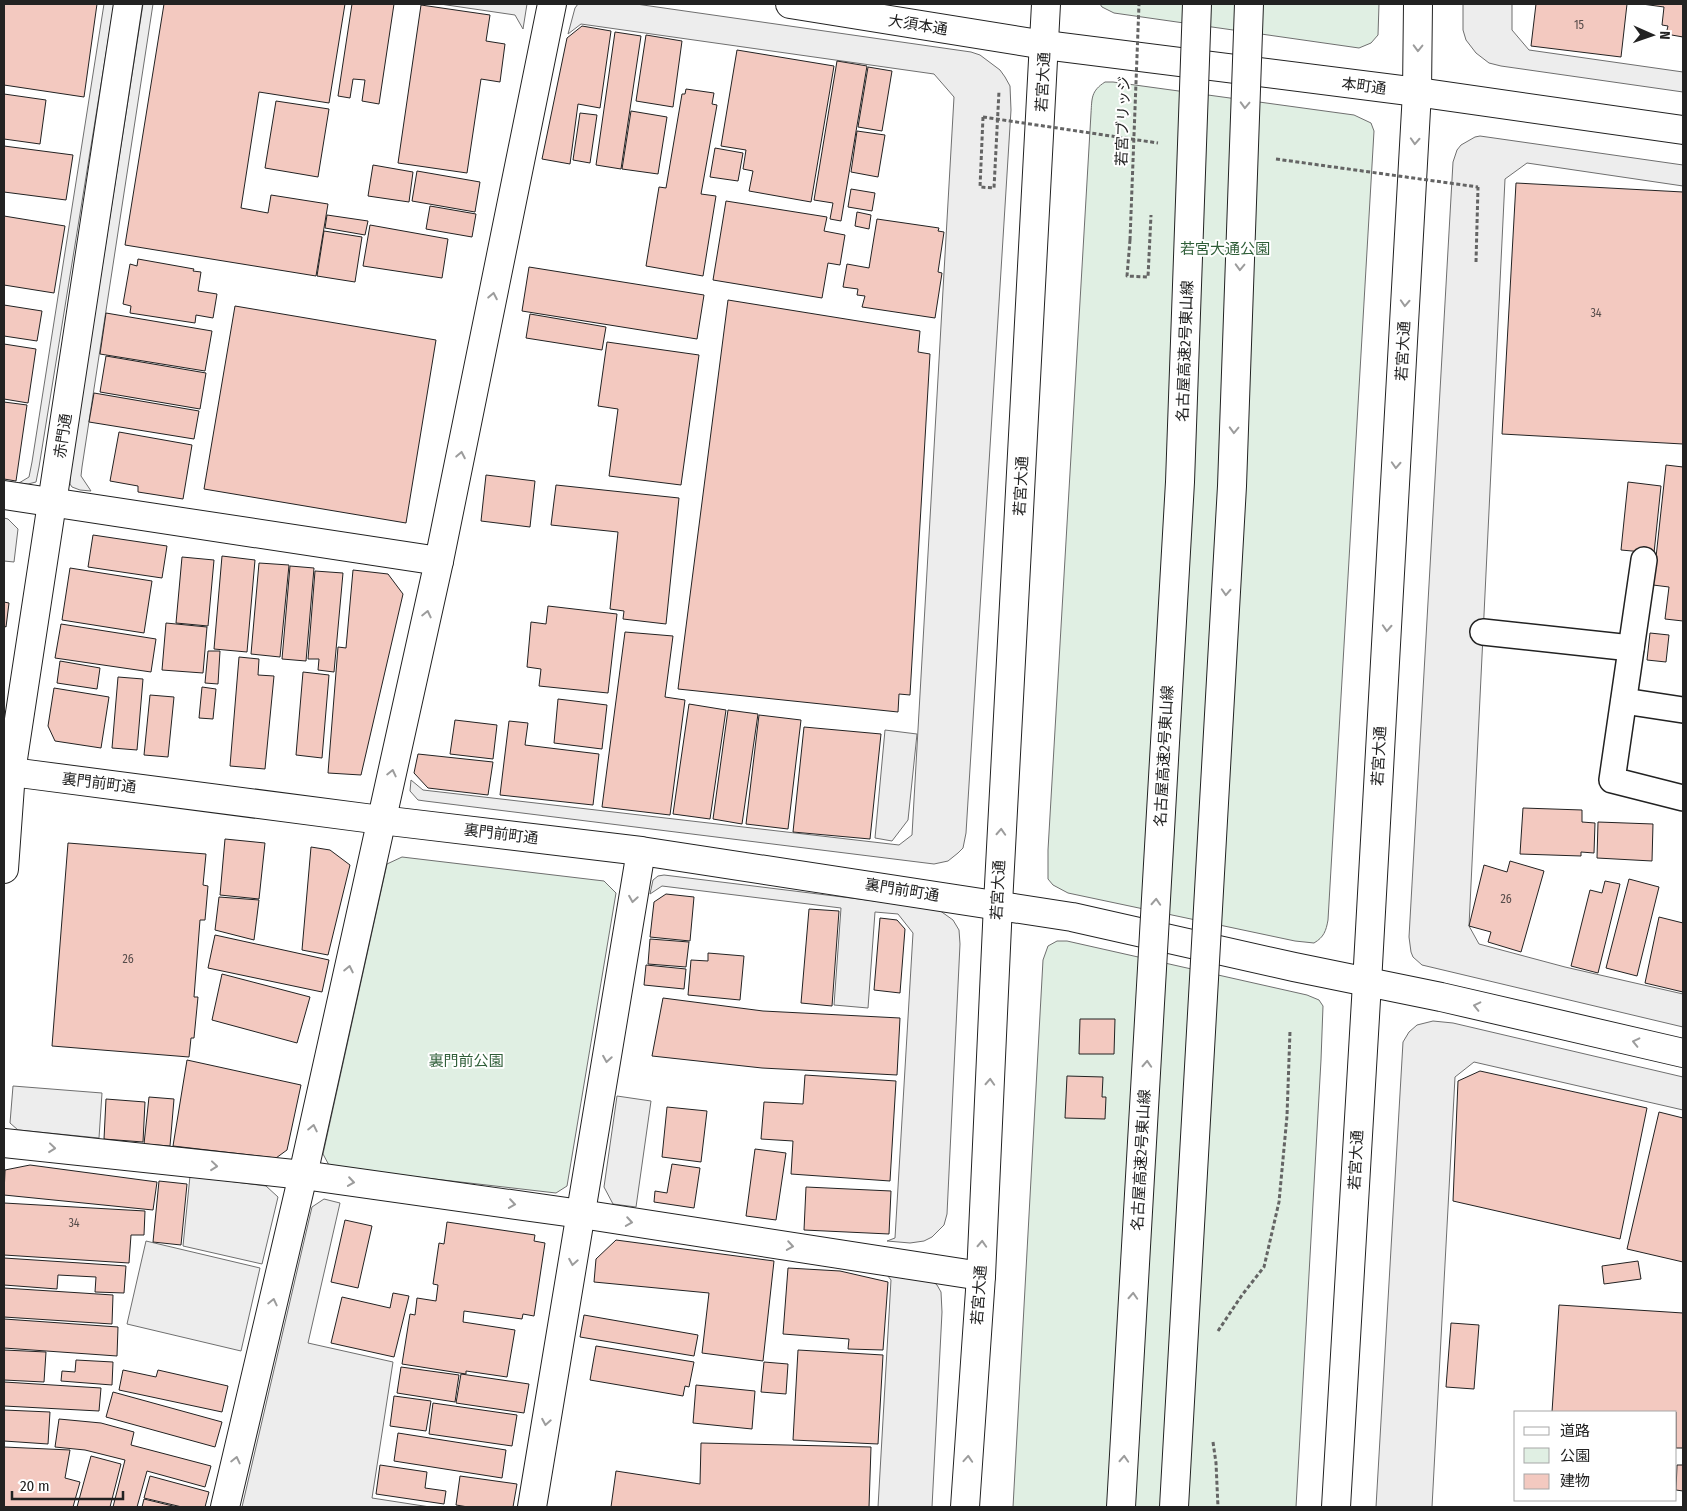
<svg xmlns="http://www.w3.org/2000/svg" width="1687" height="1511" font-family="'Fira Sans Condensed','Noto Sans JP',sans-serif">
	<rect width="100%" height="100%" fill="#fff"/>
	<g fill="#e0efe3" stroke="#6f6f6f">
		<path d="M1100,4h279l-1,31 -7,8 -12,5 -245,-35 -12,-6z"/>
		<path d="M1105,82h8l241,33 17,8 3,8 -46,789c-2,11 -4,17 -14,23l-19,-2 -227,-48 -15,-8 -5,-6v-29l43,-737c1,-15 0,-22 14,-31z"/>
		<path d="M402,857l202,24 12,12 -49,293 -11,7 -226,-26 -7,-13 64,-290z"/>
		<path d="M1057,941h10l240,54 12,5 4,6 -2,54 -25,447h-283l30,-547 5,-14z"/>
	</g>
	<g fill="#ededed" stroke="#6f6f6f">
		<path d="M104,4h10l-75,463 -3,15 -8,2 -9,-1 10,-6 3,-15z"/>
		<path d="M143,4h10l-71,463 -1,9 10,15 -11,-1 -8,-3 -2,-3v-11z"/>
		<path d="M440,4h87l-4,25 -8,-14z"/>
		<path d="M578,4h58l335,48 9,3 20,15 5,7 5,9 1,24 -45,723 -3,15 -5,5 -10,8 -14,3 -509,-63 -7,-1 -8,-9 1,-11 12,10 476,55 13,-10 42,-738 -20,-23 -353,-50 -13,10 7,-26z"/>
		<path d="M1463,4h49v26l17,20 154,22v20l-182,-26 -12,-3 -13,-10 -10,-13 -3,-10z"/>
		<path d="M1480,136l203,29v21l-156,-23 -22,16 -36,747 10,18 86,23 118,27v33l-261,-62 -9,-8 -2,-5 -2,-15 44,-775 4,-12 4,-5 14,-8z"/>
		<path d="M4,518l4,1 10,10 -4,33 -10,-1z"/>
		<path d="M885,730l32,4 -9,86 -16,21 -17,-3z"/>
		<path d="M664,875l260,32 15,3 14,10 6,10 1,14 -13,270 -3,11 -12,12 -8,4 -14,2 -23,-2 8,-3 18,-305 -15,-19 -23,-2 -7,96 -34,-3 7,-97 -179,-22 -12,8 3,-14 5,-4z"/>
		<path d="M1433,1021l20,2 230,54v33l-209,-48 -19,15 -23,430h-56l27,-465 6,-10 8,-7z"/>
		<path d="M13,1086l89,7 -3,45 -81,-8 -8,-7z"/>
		<path d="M617,1096l34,5 -15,106 -23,-3 -9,-17z"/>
		<path d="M190,1176l76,10 12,11 -16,67 -79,-18z"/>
		<path d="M324,1199l16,4 -32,140 85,19 -21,136 58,9h-188l70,-300z"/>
		<path d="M146,1241l114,27 -19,83 -114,-27z"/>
		<path d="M884,1271l46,8 7,6 4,7 1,20 -10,195h-54l13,-227z"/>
	</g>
	<g fill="#f3c9c0" stroke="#222">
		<path d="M4,4h93l-13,93 -80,-12z"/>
		<path d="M164,4h181l-16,99 -70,-11 -18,116 27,5 3,-18 57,9 -12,72 -191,-31z"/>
		<path d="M352,4h42l-15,100 -17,-3 3,-21 -12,-1 -3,19 -12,-2z"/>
		<path d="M1536,4h91l-6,53 -90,-11z"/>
		<path d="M1642,4h41v33l-17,-3 2,-8 -6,-1 2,-18z"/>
		<path d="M421,5l69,10 -4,26 19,3 -5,38 -19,-3 -14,94 -69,-10z"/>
		<path d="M582,26l29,5 -11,77 -22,-4 -8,60 -28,-5 25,-121z"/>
		<path d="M615,32l26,4 -20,133 -25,-4z"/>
		<path d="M646,35l36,6 -9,66 -37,-6z"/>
		<path d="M737,50l97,16 -23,136 -62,-11 4,-20 -10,-2 3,-19 -25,-4z"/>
		<path d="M837,61l30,5 -26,155 -11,-2 3,-16 -19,-3z"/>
		<path d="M868,67l24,4 -10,60 -24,-4z"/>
		<path d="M686,89l28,4 -2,11 5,1 -16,89 15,2 -13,80 -57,-10 13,-79 7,1 16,-94h3z"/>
		<path d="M4,94l42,6 -6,44 -36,-5z"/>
		<path d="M276,101l53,8 -11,68 -53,-9z"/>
		<path d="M631,111l36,6 -9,57 -36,-5z"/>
		<path d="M580,113l17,2 -7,48 -17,-3z"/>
		<path d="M857,131l28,4 -7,42 -27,-5z"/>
		<path d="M4,146l69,9 -7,45 -62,-8z"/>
		<path d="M715,148l28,5 -5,28 -28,-4z"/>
		<path d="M373,165l40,7 -4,30 -41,-6z"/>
		<path d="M417,171l63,11 -5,30 -63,-11z"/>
		<path d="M1516,183l167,9v252l-181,-10z"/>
		<path d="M851,189l24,4 -3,18 -24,-4z"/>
		<path d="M726,201l101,16 -3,14 21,4 -5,30 -12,-2 -6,35 -109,-18z"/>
		<path d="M430,206l46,8 -4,23 -46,-8z"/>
		<path d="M857,212l14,3 -2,14 -14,-3z"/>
		<path d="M327,215l41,6 -3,14 -40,-7z"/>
		<path d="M4,216l61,10 -11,67 -50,-8z"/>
		<path d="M877,219l62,9 -1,3 6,1 -6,40 4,1 -7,45 -73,-11 3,-11 -8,-1 1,-6 -15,-2 4,-23 22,4z"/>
		<path d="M370,225l78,14 -6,39 -79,-12z"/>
		<path d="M324,231l38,6 -7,45 -38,-6z"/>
		<path d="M138,259l56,10 -1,2 8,1 -3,19 19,3 -4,24 -17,-3 -1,8 -65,-10 1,-7 -8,-2 7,-40 7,2z"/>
		<path d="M529,267l175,28 -7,44 -175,-28z"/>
		<path d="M728,300l192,31 -2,21 12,2 -20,341 -11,-1 -1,18 -220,-23z"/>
		<path d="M4,305l38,6 -5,30 -33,-5z"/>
		<path d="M235,306l201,34 -30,183 -202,-34z"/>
		<path d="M106,313l106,18 -7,40 -105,-17z"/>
		<path d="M530,314l76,13 -4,23 -76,-12z"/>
		<path d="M607,342l92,13 -18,130 -72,-9 9,-67 -20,-3z"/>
		<path d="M4,344l32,5 -8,54 -24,-4z"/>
		<path d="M106,356l100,17 -6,36 -100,-17z"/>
		<path d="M94,393l105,18 -5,28 -105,-17z"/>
		<path d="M4,402l23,3 -11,76 -12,-2z"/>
		<path d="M119,432l73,13 -9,54 -45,-7v-6l-28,-5z"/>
		<path d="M1666,465l17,2v154l-18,-2 4,-32 -16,-2z"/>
		<path d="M486,475l49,6 -5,46 -49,-6z"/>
		<path d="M1628,482l33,4 -7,67 -33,-3z"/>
		<path d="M556,485l123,13 -13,126 -43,-5 1,-8 -14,-2 8,-77 -67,-7z"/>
		<path d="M93,535l74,11 -5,32 -74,-11z"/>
		<path d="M222,556l33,4 -8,92 -33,-3z"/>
		<path d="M182,557l32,3 -6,66 -32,-3z"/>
		<path d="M259,563l30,2 -9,92 -29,-3z"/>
		<path d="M290,566l24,2 -8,93 -24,-2z"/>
		<path d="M70,568l82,13 -8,52 -82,-13z"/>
		<path d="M353,570l35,4 15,20 -42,181 -33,-2 10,-126 8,1z"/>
		<path d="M315,571l28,2 -9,99 -16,-2 1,-11h-11z"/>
		<path d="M4,602l5,1 -3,24 -2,-1z"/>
		<path d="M548,606l69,8 -9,79 -69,-7 2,-17 -14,-2 4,-45 15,2z"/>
		<path d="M166,623l41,4 -4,46 -41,-3z"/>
		<path d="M61,624l95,15 -5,33 -96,-14z"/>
		<path d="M625,632l48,4 -8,61 20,3 -15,115 -68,-8z"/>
		<path d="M1650,633l19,2 -3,27 -19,-2z"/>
		<path d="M208,651h12l-2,33 -13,-1z"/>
		<path d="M239,657l20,2 -1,16 16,1 -9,93 -35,-3z"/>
		<path d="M60,661l40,7 -3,21 -40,-6z"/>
		<path d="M303,672l26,3 -7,83 -26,-3z"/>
		<path d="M118,677l25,2 -6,71 -25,-2z"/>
		<path d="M202,687l14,2 -3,30 -14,-1z"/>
		<path d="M54,688l55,9 -8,51 -46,-7 -7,-15z"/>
		<path d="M150,695l24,2 -6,60 -24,-2z"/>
		<path d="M558,699l49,6 -5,44 -48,-6z"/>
		<path d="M689,704l37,6 -16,109 -37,-5z"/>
		<path d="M728,710l30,4 -16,110 -29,-5z"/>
		<path d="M759,715l42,5 -13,109 -42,-5z"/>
		<path d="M455,720l42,5 -4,34 -43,-5z"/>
		<path d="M509,721l19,2 -3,22 74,9 -6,51 -93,-10z"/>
		<path d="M804,727l77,7 -11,105 -77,-7z"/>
		<path d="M418,754l75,8 -5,33 -60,-7 -14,-15z"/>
		<path d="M1523,808l59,2v12l13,1 -1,30 -13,-1v4l-61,-2z"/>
		<path d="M1598,822l55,2 -1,37 -55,-3z"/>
		<path d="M225,839l40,4 -6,56 -39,-4z"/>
		<path d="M68,843l138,11 -3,31 5,1 -3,34h-5l-6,77h4l-4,41h-3l-2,19 -137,-11z"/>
		<path d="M311,847l19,3 20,15 -22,90 -26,-5z"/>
		<path d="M1510,861l34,10 -23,81 -33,-10 3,-10 -22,-6 15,-61 23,7z"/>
		<path d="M1629,879l30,8 -22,89 -31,-8z"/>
		<path d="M1605,881l15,3 -22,89 -27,-7 19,-76 12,3z"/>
		<path d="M666,894l28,3 -4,44 -40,-4 4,-35z"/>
		<path d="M219,897l40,3 -5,40 -39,-10z"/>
		<path d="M809,909l30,2 -7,95 -31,-3z"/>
		<path d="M1659,917l24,6v69l-38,-9z"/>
		<path d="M880,918l17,2 8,9 -5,64 -26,-3z"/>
		<path d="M215,935l114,25 -7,32 -114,-24z"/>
		<path d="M650,939l39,3 -3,25 -38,-3z"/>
		<path d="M708,953l36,3 -4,44 -52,-5 3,-35 17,1z"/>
		<path d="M646,965l40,4 -2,20 -40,-4z"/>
		<path d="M222,974l88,23 -13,46 -85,-23z"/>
		<path d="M663,998l100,13 137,7 -3,57 -135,-7 -110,-12z"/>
		<path d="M1080,1019h35l-1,35h-35z"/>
		<path d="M187,1060l114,25 -14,65 -11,8 -103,-12z"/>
		<path d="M1480,1071l167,37 -27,131 -167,-38 5,-120z"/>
		<path d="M805,1075l91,6 -6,100 -99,-7 2,-33 -32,-2 3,-37 39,2z"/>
		<path d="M1067,1076l36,1 -1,20h4l-1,22 -40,-1z"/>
		<path d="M149,1097l25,2 -4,47 -26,-2z"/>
		<path d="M106,1099l39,3 -2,40 -39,-3z"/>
		<path d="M667,1107l40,4 -6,51 -39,-5z"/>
		<path d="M1659,1112l24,6v144l-56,-13z"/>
		<path d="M755,1149l31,4 -10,67 -30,-4z"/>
		<path d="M672,1164l28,4 -6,40 -40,-6 1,-11 12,2z"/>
		<path d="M30,1165l127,17 -4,28 -149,-15 1,-25z"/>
		<path d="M159,1181l28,3 -6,61 -28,-3z"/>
		<path d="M806,1187l85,4 -2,43 -85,-4z"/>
		<path d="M4,1203l141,8 -1,24h-13l-2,28 -125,-8z"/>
		<path d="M345,1220l27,6 -14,62 -27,-6z"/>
		<path d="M447,1222l88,13 -1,6 11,2 -11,73 -11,-2 -1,5 -58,-8 -1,11 52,8 -8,47 -41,-6v3l-64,-10 8,-50 5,1 2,-17 19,3 2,-16 -5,-1 6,-41 5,1z"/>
		<path d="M616,1240l158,21 -11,100 -61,-8 7,-60 -115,-11 2,-23z"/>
		<path d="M4,1258l122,8 -2,27 -29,-1 1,-15 -38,-2 -1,14 -53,-4z"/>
		<path d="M1638,1261l3,18 -37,5 -2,-18z"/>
		<path d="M788,1268l52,3 48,11 -5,68 -35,-1 1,-10 -66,-5z"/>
		<path d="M4,1288l109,7 -1,29 -108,-7z"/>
		<path d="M393,1293l16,3 -15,61 -63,-14 11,-46 48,11z"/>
		<path d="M1559,1305l124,8v135h-7v-36h-124z"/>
		<path d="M584,1315l114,20 -4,21 -114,-19z"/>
		<path d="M4,1319l114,8 -1,29 -113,-8z"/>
		<path d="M1451,1323l28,2 -5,64 -28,-2z"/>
		<path d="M596,1346l98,16 -5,25 -4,-1 -2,10 -93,-16z"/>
		<path d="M4,1350l42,2 -2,30 -40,-2z"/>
		<path d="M798,1350l85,5 -5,89 -85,-4z"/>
		<path d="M76,1360l37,2 -1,23 -51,-4 1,-10 13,1z"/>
		<path d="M764,1362l24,2 -2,30 -25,-2z"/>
		<path d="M401,1367l58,8 -4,27 -58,-9z"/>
		<path d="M123,1370l33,7 2,-7 70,16 -6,26 -103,-22z"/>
		<path d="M461,1374l68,10 -5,29 -68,-10z"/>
		<path d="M4,1382l97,6 -2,23 -95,-5z"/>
		<path d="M696,1385l59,6 -3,38 -59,-6z"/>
		<path d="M113,1392l109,30 -7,25 -109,-30z"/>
		<path d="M394,1396l37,5 -5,30 -36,-5z"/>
		<path d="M433,1403l84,12 -5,31 -83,-12z"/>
		<path d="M4,1410l46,2 -2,32 -44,-3z"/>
		<path d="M59,1419l42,4 33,9 -3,13 80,21 -6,21 -58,-16 -10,36h-24l12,-47 -40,-10 -30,-3z"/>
		<path d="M398,1433l108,17 -4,28 -108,-17z"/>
		<path d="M701,1443l170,4 -2,60h-258l5,-36 84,13z"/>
		<path d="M4,1447l66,3 -5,28 15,4 -7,25h-69z"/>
		<path d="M91,1456l30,8 -11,43h-33z"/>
		<path d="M380,1465l47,7 -2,16 21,3 -2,13 -68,-10z"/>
		<path d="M1677,1465h6v26l-7,-1z"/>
		<path d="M150,1476l59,16 -4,15h-23l-38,-9z"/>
		<path d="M460,1476l57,8 -4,23h-45l-12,-2z"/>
		<path d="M144,1499l33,8h-35z"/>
	</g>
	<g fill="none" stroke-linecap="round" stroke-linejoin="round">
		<defs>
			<g id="pedestrian">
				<path d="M1644,560l-32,220 71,18"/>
				<path d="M1483,632l148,16"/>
				<path d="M1624,701l59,9"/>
			</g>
			<g id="minor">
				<path d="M4,495l435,66"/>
				<path d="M4,771l377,49 260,31 431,66 222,50 147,30 242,56"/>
				<path d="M4,869l7,-97 117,-768"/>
				<path d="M4,1143l299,32 278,39 400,62"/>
				<path d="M225,1507l78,-332 136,-614 113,-557"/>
				<path d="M532,1507l109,-656"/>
			</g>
			<g id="tertiary">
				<path d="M790,4l255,41 372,47 266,38"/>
				<path d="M965,1507l16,-231 17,-372 48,-900"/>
				<path d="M1336,1507l31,-524 50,-891 1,-88"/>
			</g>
		</defs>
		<use href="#pedestrian" stroke="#222" stroke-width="28"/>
		<use href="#minor" stroke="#222" stroke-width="30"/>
		<use href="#tertiary" stroke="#222" stroke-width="30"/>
		<g stroke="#646464" stroke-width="3" stroke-dasharray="4 2.5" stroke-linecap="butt">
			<path d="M983,117l-3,70 14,1 5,-97"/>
			<path d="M1130,240l-3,36 21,1 3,-62"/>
			<path d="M1476,262l2,-75"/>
			<path d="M1218,1331l24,-36 22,-28 15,-65 8,-86 3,-85"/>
			<path d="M1213,1442l3,21 2,44"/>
		</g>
		<use href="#pedestrian" stroke="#fff" stroke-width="25"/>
		<use href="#minor" stroke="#fff" stroke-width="28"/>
		<use href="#tertiary" stroke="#fff" stroke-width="28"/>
		<defs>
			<g id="motorway-bridge">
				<path d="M1121,1507l59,-1025 17,-478"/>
				<path d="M1174,1507l58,-1021 17,-482"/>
			</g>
		</defs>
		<use href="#motorway-bridge" stroke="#222" stroke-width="30" stroke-linecap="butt"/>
		<g stroke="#646464" stroke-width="3" stroke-dasharray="4 2.5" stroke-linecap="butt">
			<path d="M983,117l175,26"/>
			<path d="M1276,159l202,28"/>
			<path d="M1130,240l9,-236"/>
		</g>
		<use href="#motorway-bridge" stroke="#fff" stroke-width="28"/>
	</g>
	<defs><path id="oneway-chevron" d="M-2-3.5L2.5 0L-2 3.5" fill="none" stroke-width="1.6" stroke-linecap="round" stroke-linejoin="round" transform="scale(1.25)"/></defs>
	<g stroke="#9c9c9c">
		<use href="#oneway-chevron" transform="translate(1418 48) rotate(91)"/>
		<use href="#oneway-chevron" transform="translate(1245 105) rotate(92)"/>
		<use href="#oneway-chevron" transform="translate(1415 141) rotate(93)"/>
		<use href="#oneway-chevron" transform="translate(1240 267) rotate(92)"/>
		<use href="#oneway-chevron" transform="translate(493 296) rotate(-79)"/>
		<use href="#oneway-chevron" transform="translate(1405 303) rotate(93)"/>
		<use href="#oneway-chevron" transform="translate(1234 430) rotate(92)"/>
		<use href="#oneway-chevron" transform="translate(461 455) rotate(-79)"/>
		<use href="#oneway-chevron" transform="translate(1396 465) rotate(93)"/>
		<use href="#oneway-chevron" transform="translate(1226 592) rotate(93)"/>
		<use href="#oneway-chevron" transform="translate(427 614) rotate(-77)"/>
		<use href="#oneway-chevron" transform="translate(1387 628) rotate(93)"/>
		<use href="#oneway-chevron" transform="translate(392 773) rotate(-77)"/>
		<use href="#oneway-chevron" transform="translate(1001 832) rotate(-87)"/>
		<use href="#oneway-chevron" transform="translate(633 899) rotate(99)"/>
		<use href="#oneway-chevron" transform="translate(1156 902) rotate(-87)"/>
		<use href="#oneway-chevron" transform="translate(349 969) rotate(-78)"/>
		<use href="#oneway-chevron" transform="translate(1477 1006) rotate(-167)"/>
		<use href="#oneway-chevron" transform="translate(1636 1042) rotate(-167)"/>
		<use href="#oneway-chevron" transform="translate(607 1059) rotate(99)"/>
		<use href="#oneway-chevron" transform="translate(1147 1064) rotate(-87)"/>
		<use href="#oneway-chevron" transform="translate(990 1082) rotate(-87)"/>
		<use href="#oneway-chevron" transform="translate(313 1128) rotate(-78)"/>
		<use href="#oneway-chevron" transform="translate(52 1148) rotate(6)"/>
		<use href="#oneway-chevron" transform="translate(214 1166) rotate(6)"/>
		<use href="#oneway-chevron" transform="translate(351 1182) rotate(8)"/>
		<use href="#oneway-chevron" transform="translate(512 1204) rotate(8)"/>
		<use href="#oneway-chevron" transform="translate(629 1222) rotate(9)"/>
		<use href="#oneway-chevron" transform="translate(982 1244) rotate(-87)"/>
		<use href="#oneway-chevron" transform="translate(790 1246) rotate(9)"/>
		<use href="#oneway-chevron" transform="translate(573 1262) rotate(100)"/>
		<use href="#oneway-chevron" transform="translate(1133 1296) rotate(-87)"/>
		<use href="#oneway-chevron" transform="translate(273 1302) rotate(-77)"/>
		<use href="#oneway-chevron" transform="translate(546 1422) rotate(100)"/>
		<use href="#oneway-chevron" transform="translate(968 1459) rotate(-86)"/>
		<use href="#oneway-chevron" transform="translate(1124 1459) rotate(-87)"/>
		<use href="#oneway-chevron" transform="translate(236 1460) rotate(-77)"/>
	</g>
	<g text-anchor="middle" stroke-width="4" stroke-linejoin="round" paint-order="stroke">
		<g font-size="12" fill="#564c4a">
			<text x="1579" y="29">15</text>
			<text x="1596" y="317">34</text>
			<text x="1506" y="903">26</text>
			<text x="128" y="963">26</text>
			<text x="74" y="1227">34</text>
		</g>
		<g font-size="15" fill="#222" stroke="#fff">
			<text transform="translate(918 25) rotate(9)" y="5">大須本通</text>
			<text transform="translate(1043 82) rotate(-87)" y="5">若宮大通</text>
			<text transform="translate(1364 86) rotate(7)" y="5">本町通</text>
			<text transform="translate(1123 121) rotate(-88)" y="5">若宮ブリッジ</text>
			<text transform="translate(1185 351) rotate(-88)" y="5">名古屋高速2号東山線</text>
			<text transform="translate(1403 351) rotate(-87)" y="5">若宮大通</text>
			<text transform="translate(63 436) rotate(-81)" y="5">赤門通</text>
			<text transform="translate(1021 486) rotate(-87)" y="5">若宮大通</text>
			<text transform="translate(1164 756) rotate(-87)" y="5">名古屋高速2号東山線</text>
			<text transform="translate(1379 756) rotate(-87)" y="5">若宮大通</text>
			<text transform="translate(99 783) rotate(7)" y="5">裏門前町通</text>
			<text transform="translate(501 834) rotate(7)" y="5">裏門前町通</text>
			<text transform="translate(902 890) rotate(9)" y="5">裏門前町通</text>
			<text transform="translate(998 890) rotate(-87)" y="5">若宮大通</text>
			<text transform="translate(1141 1160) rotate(-87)" y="5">名古屋高速2号東山線</text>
			<text transform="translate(1356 1160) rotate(-87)" y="5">若宮大通</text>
			<text transform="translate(979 1295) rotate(-86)" y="5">若宮大通</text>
		</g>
		<g font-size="15" fill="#2f5e38" stroke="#fff">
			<text x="1225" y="254">若宮大通公園</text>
			<text x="466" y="1066">裏門前公園</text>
		</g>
	</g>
	<rect width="1687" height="1511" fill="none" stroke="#222222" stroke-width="10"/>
	<rect x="1514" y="1411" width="162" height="90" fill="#ffffff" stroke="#a7a7a7"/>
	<rect x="1524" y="1427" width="25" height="8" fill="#ffffff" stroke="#a7a7a7"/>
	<text x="1560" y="1436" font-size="15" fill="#222222">道路</text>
	<rect x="1524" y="1448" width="25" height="15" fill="#e0efe3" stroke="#a7a7a7"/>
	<text x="1560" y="1461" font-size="15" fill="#222222">公園</text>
	<rect x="1524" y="1474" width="25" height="15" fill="#f3c9c0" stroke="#a7a7a7"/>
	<text x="1560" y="1486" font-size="15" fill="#222222">建物</text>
	<g transform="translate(1652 35) rotate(92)" stroke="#ffffff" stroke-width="4" paint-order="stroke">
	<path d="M0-4L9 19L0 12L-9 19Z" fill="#222222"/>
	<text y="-8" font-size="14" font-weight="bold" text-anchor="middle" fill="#222222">N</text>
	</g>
	<path d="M12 1491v8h111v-8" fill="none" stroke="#222222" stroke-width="2.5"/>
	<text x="20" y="1491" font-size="15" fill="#222222" stroke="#ffffff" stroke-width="4" paint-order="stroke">20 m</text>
</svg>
